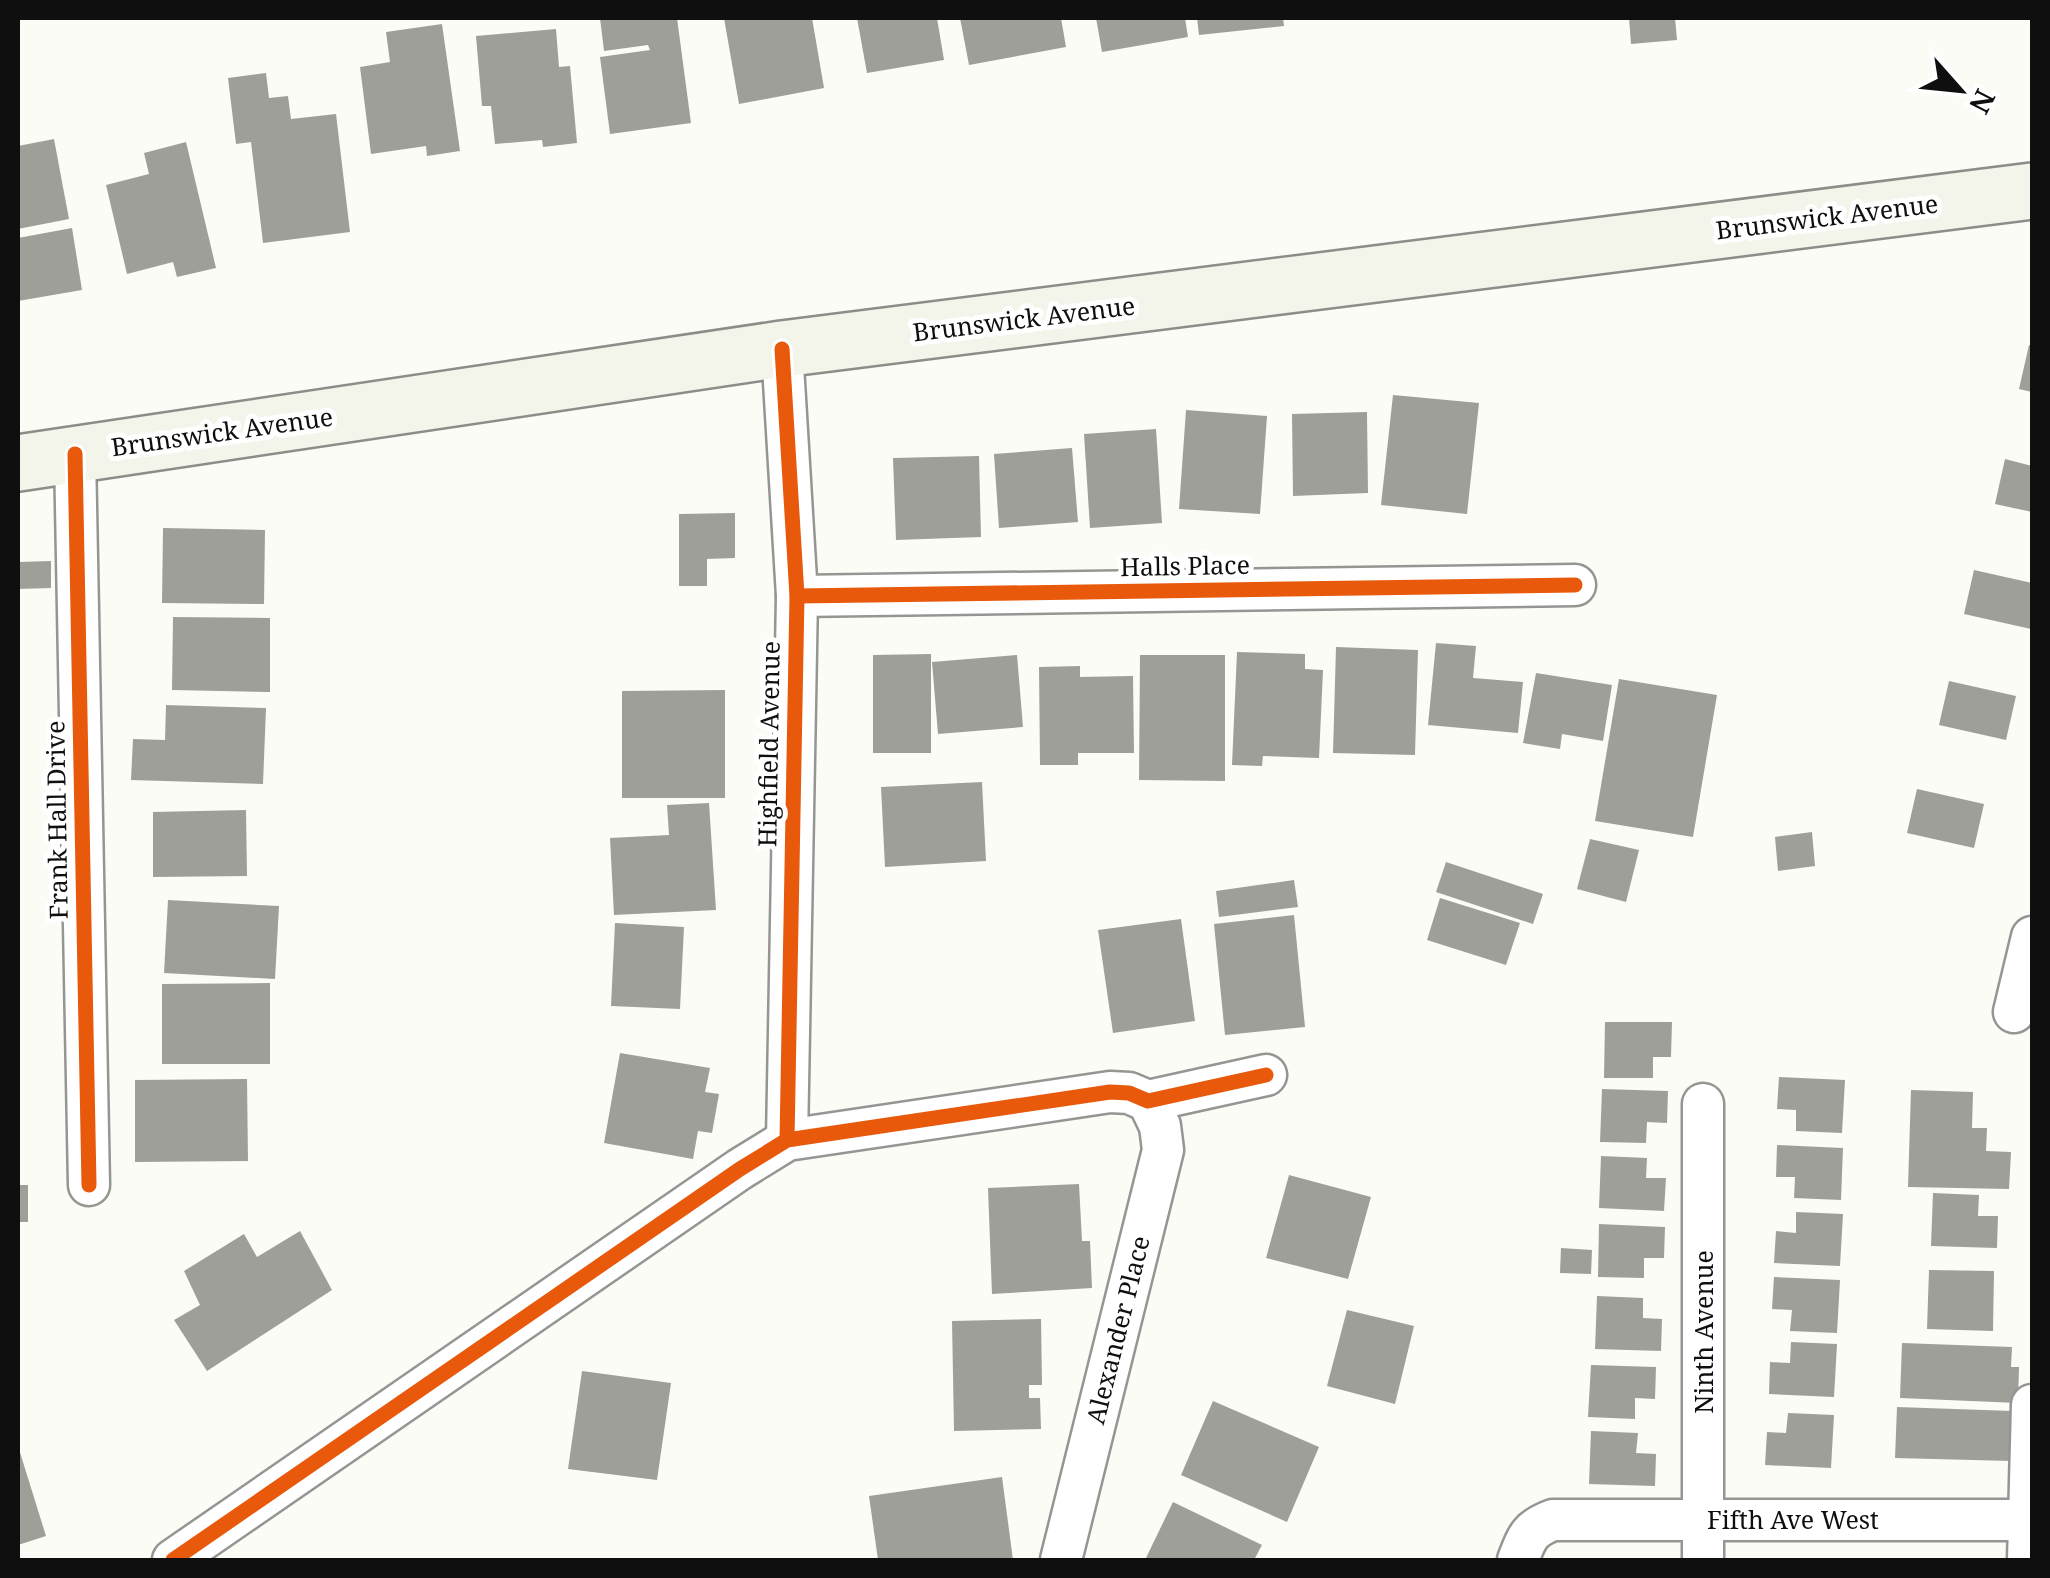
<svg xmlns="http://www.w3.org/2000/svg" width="2050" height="1578" font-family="'Noto Serif',serif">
	<rect width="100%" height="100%" fill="#fbfcf5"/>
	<g fill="#9f9f9a">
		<path d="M600,18h77l14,105 -81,11 -10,-77 50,-7 -2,-5 -44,6z"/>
		<path d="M724,18h88l12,70 -85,16z"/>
		<path d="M857,18h80l7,42 -77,13z"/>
		<path d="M960,18h101l5,29 -97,18z"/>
		<path d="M1096,18h89l3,19 -86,15z"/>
		<path d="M1197,18h86l1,8 -85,9z"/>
		<path d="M1629,18h46l2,22 -46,4z"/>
		<path d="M442,24l18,127 -33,5 -1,-10 -55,8 -11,-87 30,-5 -4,-30z"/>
		<path d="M556,29l3,38 11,-1 7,77 -34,4 -1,-7 -47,4 -4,-38h-9l-6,-70z"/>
		<path d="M266,73l3,25 19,-2 3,23 45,-5 14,118 -87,11 -12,-101 -15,2 -8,-66z"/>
		<path d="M54,139l15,80 -51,10v-83z"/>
		<path d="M186,142l30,126 -39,9 -4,-15 -46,12 -21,-89 43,-11 -5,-21z"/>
		<path d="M72,228l10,62 -64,11v-63z"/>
		<path d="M2029,345l3,1v46l-13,-3z"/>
		<path d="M1393,395l86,8 -12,111 -86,-9z"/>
		<path d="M1186,410l81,6 -7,98 -81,-5z"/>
		<path d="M1367,412l1,81 -75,3 -1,-82z"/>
		<path d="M1156,429l6,94 -72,5 -6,-94z"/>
		<path d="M1072,448l6,74 -79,6 -5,-74z"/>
		<path d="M979,456l2,81 -85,3 -3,-82z"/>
		<path d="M2005,459l27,7v46l-37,-8z"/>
		<path d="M735,513v45l-28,1v27h-28v-72z"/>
		<path d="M163,528l102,2 -1,74 -102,-1z"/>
		<path d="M51,561v27l-33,1v-27z"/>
		<path d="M1974,570l58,13 -1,46 -67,-15z"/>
		<path d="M173,617l97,1v74l-98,-2z"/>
		<path d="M1436,643l40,3 -3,32 50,4 -5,51 -90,-8z"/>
		<path d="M1336,647l82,3 -3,105 -82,-2z"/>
		<path d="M1237,652l68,2v15l18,1 -4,88 -56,-2 -1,10 -30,-1z"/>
		<path d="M931,654v99h-58v-98z"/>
		<path d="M1017,655l6,72 -85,7 -6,-72z"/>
		<path d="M1140,655h85v126l-86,-1z"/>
		<path d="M1080,666v11l53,-1 1,77h-56v12h-38l-1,-98z"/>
		<path d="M1536,673l76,12 -9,56 -41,-7 -2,15 -37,-6z"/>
		<path d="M1619,679l98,16 -24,142 -98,-16z"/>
		<path d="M1949,681l67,15 -10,44 -67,-15z"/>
		<path d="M725,690v108h-103v-107z"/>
		<path d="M166,705l100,3 -3,76 -132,-4 2,-41 32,1z"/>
		<path d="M982,782l4,79 -101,6 -4,-80z"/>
		<path d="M1917,789l67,15 -10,44 -67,-15z"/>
		<path d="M709,803l7,107 -102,5 -4,-77 59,-3 -2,-30z"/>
		<path d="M246,810l1,66 -94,1v-65z"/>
		<path d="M1812,832l3,34 -37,5 -3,-34z"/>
		<path d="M1590,839l49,11 -13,52 -49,-13z"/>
		<path d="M1446,862l97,32 -10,30 -97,-32z"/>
		<path d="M1294,880l4,27 -79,10 -3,-26z"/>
		<path d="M1440,898l80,25 -14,42 -79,-25z"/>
		<path d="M168,900l111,6 -4,73 -111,-6z"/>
		<path d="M1294,915l11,112 -80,8 -11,-111z"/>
		<path d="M1181,919l14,102 -82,12 -15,-103z"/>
		<path d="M615,923l69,4 -4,82 -69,-3z"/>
		<path d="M270,983v81h-108v-80z"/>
		<path d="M1605,1022h67l-1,35h-18v21h-49z"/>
		<path d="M620,1053l90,15 -5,24 14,2 -7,39 -14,-2 -5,28 -89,-16z"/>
		<path d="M1779,1077l66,3 -3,53 -46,-2v-21l-19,-1z"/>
		<path d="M247,1079l1,82 -113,1v-82z"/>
		<path d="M1602,1089l66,2 -1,32 -20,-1 -1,21 -46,-1z"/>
		<path d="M1911,1090l62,2 -1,36h15l-1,23 25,1 -2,37 -101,-2z"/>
		<path d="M1777,1145l66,3 -2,52 -47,-2 1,-21h-19z"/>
		<path d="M1601,1156l46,2 -1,20h20l-2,33 -65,-3z"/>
		<path d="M1289,1175l82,22 -23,82 -82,-21z"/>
		<path d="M1079,1184l3,57h8l2,47 -100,6 -4,-106z"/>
		<rect x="18" y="1185" width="10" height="37"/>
		<path d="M1933,1193l46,2 -1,21h20l-1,32 -66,-2z"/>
		<path d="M1796,1212l47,2 -3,52 -66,-3 2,-32 20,2z"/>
		<path d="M1599,1224l66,3 -1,31h-20v20l-46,-1z"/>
		<path d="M300,1231l32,59 -125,81 -33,-51 26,-15 -16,-34 60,-37 13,23z"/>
		<path d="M1561,1248l31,2 -1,24 -31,-1z"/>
		<path d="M1929,1270l65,1 -1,60 -66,-2z"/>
		<path d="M1774,1277l66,3 -3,53 -47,-2 2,-21 -20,-1z"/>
		<path d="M1597,1296l46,2v20l19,1 -1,32 -66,-2z"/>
		<path d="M1347,1310l67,16 -19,78 -68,-18z"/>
		<path d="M1041,1319l1,66h-13v13h11l1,31 -87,2 -2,-110z"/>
		<path d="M1791,1342l46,2 -3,53 -65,-3 1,-32 20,1z"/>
		<path d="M1902,1343l110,4 -1,20h8l-1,36 -118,-5z"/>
		<path d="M1591,1365l65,2 -1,32 -20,-1v21l-47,-2z"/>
		<path d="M582,1371l89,12 -14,97 -89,-11z"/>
		<path d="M1213,1401l106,46 -32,75 -106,-47z"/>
		<path d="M1897,1407l116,4 -2,50 -116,-3z"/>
		<path d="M1788,1413l46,2 -3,53 -66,-3 2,-33 19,1z"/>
		<path d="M1591,1431l47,2 -2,20 20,1 -1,32 -66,-2z"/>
		<path d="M18,1446l28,90 -28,9z"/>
		<path d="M1002,1477l11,83h-135l-9,-64z"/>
		<path d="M1173,1502l89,43 -8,15h-109z"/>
	</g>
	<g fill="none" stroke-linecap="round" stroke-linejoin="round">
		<defs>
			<g id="street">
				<path d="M782,349l15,247 -10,544"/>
				<path d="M75,454l14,731"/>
				<path d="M797,596l778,-11"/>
				<path d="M2014,1012l18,-75"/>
				<path d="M173,1560l567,-391 47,-29 323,-48 19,1 19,8 118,-26"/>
				<path d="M1061,1560l102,-410 -3,-24 -12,-25"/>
				<path d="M1518,1560c9,-23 11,-31 35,-40h479"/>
				<path d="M1703,1560v-456"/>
				<path d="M2028,1560l4,-155"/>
			</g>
			<path id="secondary" d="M18,463l764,-114 1250,-158"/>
		</defs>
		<use href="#street" stroke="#959693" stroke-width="45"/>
		<use href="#secondary" stroke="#8c8c89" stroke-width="60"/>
		<use href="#street" stroke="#fefffe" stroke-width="40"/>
		<use href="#secondary" stroke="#f3f5eb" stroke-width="55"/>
		<defs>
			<g id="cycleway">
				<path d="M782,349l15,247 -10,544"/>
				<path d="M75,454l14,731"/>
				<path d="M797,596l778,-11"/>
				<path d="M173,1560l567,-391 47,-29 323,-48 19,1 19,8 118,-26"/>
			</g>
		</defs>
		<use href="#cycleway" stroke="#fff" stroke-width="21"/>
		<use href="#cycleway" stroke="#e8590c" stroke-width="15"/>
	</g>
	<g text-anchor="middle" stroke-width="10" stroke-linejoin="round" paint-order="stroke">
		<g font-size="25" fill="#0f0f0f" stroke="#fff">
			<text transform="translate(1827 217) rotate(-7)" y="9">Brunswick Avenue</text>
			<text transform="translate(1024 319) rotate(-7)" y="9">Brunswick Avenue</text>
			<text transform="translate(222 432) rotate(-8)" y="9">Brunswick Avenue</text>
			<text transform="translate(1185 566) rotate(-1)" y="9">Halls Place</text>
			<text transform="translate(769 744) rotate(-89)" y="9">Highfield Avenue</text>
			<text transform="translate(57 820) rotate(-91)" y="9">Frank Hall Drive</text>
			<text transform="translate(1118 1330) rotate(-76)" y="9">Alexander Place</text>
			<text transform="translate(1704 1332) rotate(-90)" y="9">Ninth Avenue</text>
			<text x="1793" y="1529">Fifth Ave West</text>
		</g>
	</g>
	<rect width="2050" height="1578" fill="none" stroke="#0f0f0f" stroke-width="40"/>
	<g transform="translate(1960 90) rotate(117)" stroke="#ffffff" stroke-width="8" paint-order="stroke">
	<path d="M0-8L18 38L0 25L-18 38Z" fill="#0f0f0f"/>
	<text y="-15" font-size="28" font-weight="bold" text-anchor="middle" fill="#0f0f0f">N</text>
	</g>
</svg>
